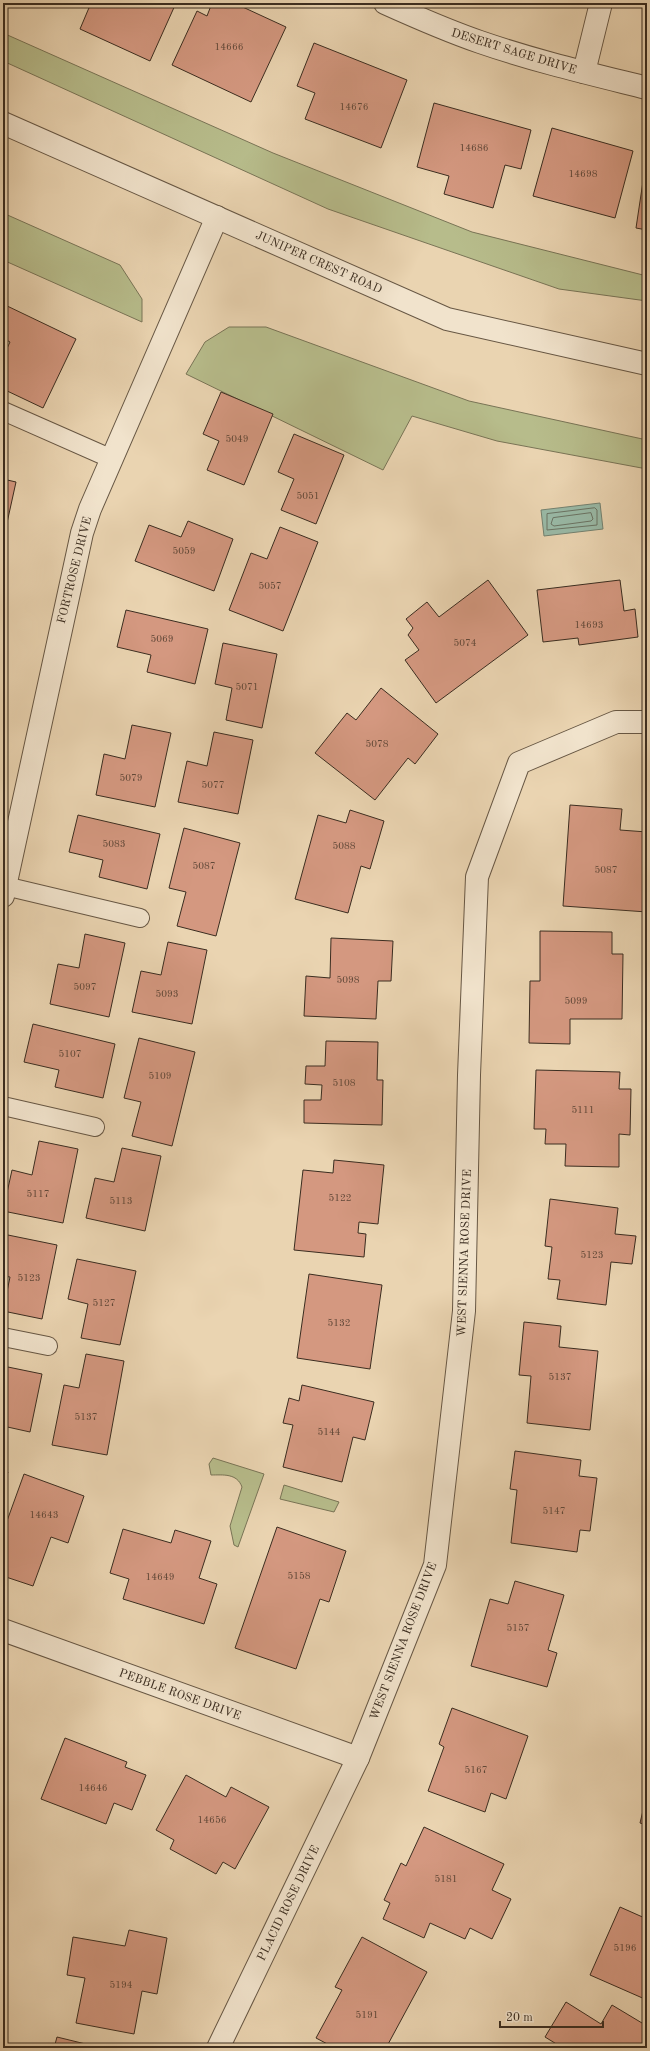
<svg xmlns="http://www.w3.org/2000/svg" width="650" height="2051" font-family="'Old Standard TT',serif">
	<rect width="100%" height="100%" fill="#ead4b1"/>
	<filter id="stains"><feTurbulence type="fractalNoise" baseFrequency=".005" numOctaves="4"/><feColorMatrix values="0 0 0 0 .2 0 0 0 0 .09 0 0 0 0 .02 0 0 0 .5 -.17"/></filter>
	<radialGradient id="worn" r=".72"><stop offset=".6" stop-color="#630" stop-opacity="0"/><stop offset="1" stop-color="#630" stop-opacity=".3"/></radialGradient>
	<g fill="#b7bc8b" stroke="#797456">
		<path d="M3,33l270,120 199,79 175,44v25l-88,-12 -231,-80 -325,-148z"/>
		<path d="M3,213l117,52 22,34v23l-139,-62z"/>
		<path d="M229,327h37l203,74 178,39v29l-150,-28 -85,-25 -29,54 -197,-96 19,-32z"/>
		<path d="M213,1458l51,16 -26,73 -4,-2 -4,-19 12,-39c-5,-14 -19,-12 -31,-12l-2,-11z"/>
		<path d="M284,1485l55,17 -5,10 -54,-13z"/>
	</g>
	<path fill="#99b9a6" stroke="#738170" d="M600,503l3,26 -59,7 -3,-26z"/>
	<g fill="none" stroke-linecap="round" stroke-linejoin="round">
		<g stroke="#6a7363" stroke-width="1">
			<path d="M595,508l2,2v15l-50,5v-16z"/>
			<path d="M591,513l2,6 -2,2 -37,5 -3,-2 2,-6z"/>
		</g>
	</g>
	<g fill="#d49880" stroke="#3b2d20">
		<path d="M91,3h85l-26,58 -70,-32z"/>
		<path d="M212,3h22l52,24 -35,75 -79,-37 25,-54 10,5z"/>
		<path d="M314,43l93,37 -26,68 -76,-29 10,-26 -18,-7z"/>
		<path d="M434,103l97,27 -10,39 -16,-4 -12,43 -49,-14 5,-18 -32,-9z"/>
		<path d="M552,128l81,23 -18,67 -82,-22z"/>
		<path d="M645,168h2v62l-11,-2z"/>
		<path d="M3,304l73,35 -33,69 -40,-19v-32l7,-15 -7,-4z"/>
		<path d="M221,392l52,22 -29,71 -37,-15 12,-29 -16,-7z"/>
		<path d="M294,434l50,21 -28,69 -35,-14 13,-31 -16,-7z"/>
		<path d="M3,479l13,3 -13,59z"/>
		<path d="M188,521l45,18 -19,52 -79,-30 14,-36 32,12z"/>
		<path d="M280,527l38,15 -35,89 -54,-21 22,-57 16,6z"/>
		<path d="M488,580l40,55 -92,68 -31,-43 14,-10 -11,-15 5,-7 -7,-9 21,-17 12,15z"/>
		<path d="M620,580l4,31 11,-2 3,28 -59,8 -1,-7 -35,4 -6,-52z"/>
		<path d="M126,610l82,19 -13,55 -48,-12 4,-17 -34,-8z"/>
		<path d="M223,643l54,11 -15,74 -36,-8 6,-32 -17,-4z"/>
		<path d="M381,688l57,46 -23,30 -7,-6 -33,42 -60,-47 32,-40 9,7z"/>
		<path d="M132,725l39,8 -16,74 -59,-12 8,-41 21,5z"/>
		<path d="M214,732l39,8 -15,74 -60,-12 9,-41 20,5z"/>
		<path d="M570,805l52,4 -2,21 27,2v80l-84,-6z"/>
		<path d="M350,810l34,11 -14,48 -9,-3 -13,47 -53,-14 23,-84 28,8z"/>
		<path d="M78,815l82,19 -13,55 -48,-12 4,-17 -34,-8z"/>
		<path d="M184,828l56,15 -24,93 -39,-10 9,-34 -17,-4z"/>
		<path d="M540,931l72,1v22h11l-1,65h-52v25l-41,-1 1,-62h10z"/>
		<path d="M85,934l40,9 -16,74 -59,-13 8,-40 21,4z"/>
		<path d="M331,938l62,3 -2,40h-13l-2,38 -72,-3 2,-40 24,2z"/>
		<path d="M168,942l39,8 -15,74 -60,-12 9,-41 20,4z"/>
		<path d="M33,1024l82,20 -12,54 -48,-11 4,-17 -35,-8z"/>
		<path d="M139,1038l56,14 -23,94 -40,-10 9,-34 -17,-4z"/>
		<path d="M326,1041l52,1 -1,38h6l-1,45 -78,-2v-23h17l1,-15 -17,-1 1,-18h19z"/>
		<path d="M536,1070l84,2 -1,17h12l-1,46 -11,-1v33l-54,-1 1,-22h-21l1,-15h-12z"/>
		<path d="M39,1141l39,8 -15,74 -60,-12 9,-41 20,5z"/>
		<path d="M122,1148l39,8 -16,75 -59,-13 9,-40 19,4z"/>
		<path d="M334,1160l50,5 -6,59 -19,-2 -1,11 8,1 -2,23 -70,-7 9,-80 30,3z"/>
		<path d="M550,1199l68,9 -3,26 21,2 -4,28 -21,-2 -5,43 -49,-6 3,-19 -12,-1 4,-32 -7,-1z"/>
		<path d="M3,1234l54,11 -15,74 -39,-8 7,-34 -7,-1z"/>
		<path d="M77,1259l59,12 -16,74 -39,-7 7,-34 -20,-5z"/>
		<path d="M309,1274l73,11 -12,84 -73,-11z"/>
		<path d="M524,1322l37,4 -2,21 39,4 -8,79 -63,-7 4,-47 -12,-1z"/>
		<path d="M86,1354l38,7 -17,94 -55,-10 12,-60 15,3z"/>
		<path d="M3,1366l39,8 -12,58 -27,-6z"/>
		<path d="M302,1385l72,17 -9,38 -12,-3 -11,45 -59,-15 10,-42 -10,-2 6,-25 10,3z"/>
		<path d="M515,1451l66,9 -2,16 18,2 -7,53 -10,-1 -3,22 -66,-9 6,-53 -7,-1z"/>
		<path d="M3,1470l5,2 -5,13z"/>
		<path d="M24,1474l60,22 -16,47 -17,-6 -18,49 -30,-10v-44z"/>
		<path d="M277,1527l69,24 -17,51 -9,-3 -24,70 -61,-21z"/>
		<path d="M123,1529l48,14 4,-13 36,11 -12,37 18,6 -13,40 -81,-25 6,-20 -19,-6z"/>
		<path d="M515,1581l49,14 -16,55 9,3 -10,34 -76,-21 19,-67 18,5z"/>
		<path d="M452,1708l76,28 -22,63 -15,-6 -6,19 -57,-21 16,-44 -5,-3z"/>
		<path d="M65,1738l62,24 -2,5 21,8 -14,35 -18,-7 -8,21 -65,-25z"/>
		<path d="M186,1775l40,22 5,-10 38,20 -34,62 -12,-7 -7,12 -46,-25 4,-9 -18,-10z"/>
		<path d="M647,1794v31l-7,-2z"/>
		<path d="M424,1827l80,37 -12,26 19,9 -19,40 -22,-11 -5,11 -35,-16 -6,15 -41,-19 7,-16 -6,-3 17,-37 5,3z"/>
		<path d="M620,1907l27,12v81l-57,-25z"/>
		<path d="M129,1930l38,8 -10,56 -15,-3 -8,43 -58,-11 9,-45 -18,-3 6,-38 52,9z"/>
		<path d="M362,1937l65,35 -41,76h-51l-19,-10 26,-48 -7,-3z"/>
		<path d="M566,2002l35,22 11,-19 35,21v22h-84l-18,-11z"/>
		<path d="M57,2037l45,11h-48z"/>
	</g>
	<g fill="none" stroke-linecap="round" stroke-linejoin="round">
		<defs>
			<g id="service">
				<path d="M3,411l109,48"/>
				<path d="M5,886l135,32"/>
				<path d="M3,1106l92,21"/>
				<path d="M3,1337l45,9"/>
			</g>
			<g id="minor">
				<path d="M385,3c31,14 63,28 95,39 55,19 111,32 167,46"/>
				<path d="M584,72l17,-69"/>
				<path d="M3,896l79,-363 8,-24 127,-292"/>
				<path d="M3,1630l355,128"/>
				<path d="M218,2048l140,-290 77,-193 29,-254 5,-236 8,-198 42,-114 97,-41h31"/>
			</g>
			<path id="tertiary" d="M3,123l444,196 200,45"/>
		</defs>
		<use href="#service" stroke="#675744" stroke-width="20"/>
		<use href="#minor" stroke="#675744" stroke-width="24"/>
		<use href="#tertiary" stroke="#675744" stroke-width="24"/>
		<use href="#service" stroke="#f1e3cc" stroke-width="18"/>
		<use href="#minor" stroke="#f1e3cc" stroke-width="22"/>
		<use href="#tertiary" stroke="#f1e3cc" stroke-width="22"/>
	</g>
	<g text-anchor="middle" stroke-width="3" stroke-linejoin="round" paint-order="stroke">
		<g font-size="10" fill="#614838">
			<text x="229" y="50">14666</text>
			<text x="354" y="110">14676</text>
			<text x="474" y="151">14686</text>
			<text x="583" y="177">14698</text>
			<text x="237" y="442">5049</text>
			<text x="308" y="499">5051</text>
			<text x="184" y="554">5059</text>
			<text x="270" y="589">5057</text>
			<text x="589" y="628">14693</text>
			<text x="162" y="642">5069</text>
			<text x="465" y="646">5074</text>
			<text x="247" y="690">5071</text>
			<text x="377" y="747">5078</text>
			<text x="131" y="781">5079</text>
			<text x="213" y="788">5077</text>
			<text x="114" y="847">5083</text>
			<text x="344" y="849">5088</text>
			<text x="204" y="869">5087</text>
			<text x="606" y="873">5087</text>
			<text x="348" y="983">5098</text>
			<text x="85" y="990">5097</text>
			<text x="167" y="997">5093</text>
			<text x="576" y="1004">5099</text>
			<text x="70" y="1057">5107</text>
			<text x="160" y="1079">5109</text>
			<text x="344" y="1086">5108</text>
			<text x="583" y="1113">5111</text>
			<text x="38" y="1197">5117</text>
			<text x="340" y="1201">5122</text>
			<text x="121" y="1204">5113</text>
			<text x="592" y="1258">5123</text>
			<text x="29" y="1281">5123</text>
			<text x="104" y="1306">5127</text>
			<text x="339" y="1326">5132</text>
			<text x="560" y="1380">5137</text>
			<text x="86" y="1420">5137</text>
			<text x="329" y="1435">5144</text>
			<text x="554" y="1514">5147</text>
			<text x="44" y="1518">14643</text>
			<text x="299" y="1579">5158</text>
			<text x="160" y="1580">14649</text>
			<text x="518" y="1631">5157</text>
			<text x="476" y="1773">5167</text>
			<text x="93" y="1791">14646</text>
			<text x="212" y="1823">14656</text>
			<text x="446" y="1882">5181</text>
			<text x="625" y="1951">5196</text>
			<text x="121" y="1988">5194</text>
			<text x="367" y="2018">5191</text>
		</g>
		<g font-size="12" fill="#3b2d20" stroke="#f1e3cc">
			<text transform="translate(514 51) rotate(17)" y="4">DESERT SAGE DRIVE</text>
			<text transform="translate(319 262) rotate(24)" y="4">JUNIPER CREST ROAD</text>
			<text transform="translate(74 570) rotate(-76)" y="4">FORTROSE DRIVE</text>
			<text transform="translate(464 1253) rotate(-88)" y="4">WEST SIENNA ROSE DRIVE</text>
			<text transform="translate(403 1641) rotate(-69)" y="4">WEST SIENNA ROSE DRIVE</text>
			<text transform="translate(180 1694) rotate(20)" y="4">PEBBLE ROSE DRIVE</text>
			<text transform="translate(288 1903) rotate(-64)" y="4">PLACID ROSE DRIVE</text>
		</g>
	</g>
	<rect width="650" height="2051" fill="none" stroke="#ead4b1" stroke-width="16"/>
	<rect x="4" y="4" width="642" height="2043" fill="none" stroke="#3b2d20" stroke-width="2"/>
	<rect x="8" y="8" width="634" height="2035" fill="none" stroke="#3b2d20"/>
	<path d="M500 2021v6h103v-6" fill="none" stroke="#3b2d20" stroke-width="2"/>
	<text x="506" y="2021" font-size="12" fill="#3b2d20" stroke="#f1e3cc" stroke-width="3" paint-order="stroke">20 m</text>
	<rect width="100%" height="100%" filter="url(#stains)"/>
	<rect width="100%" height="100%" fill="url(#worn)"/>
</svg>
